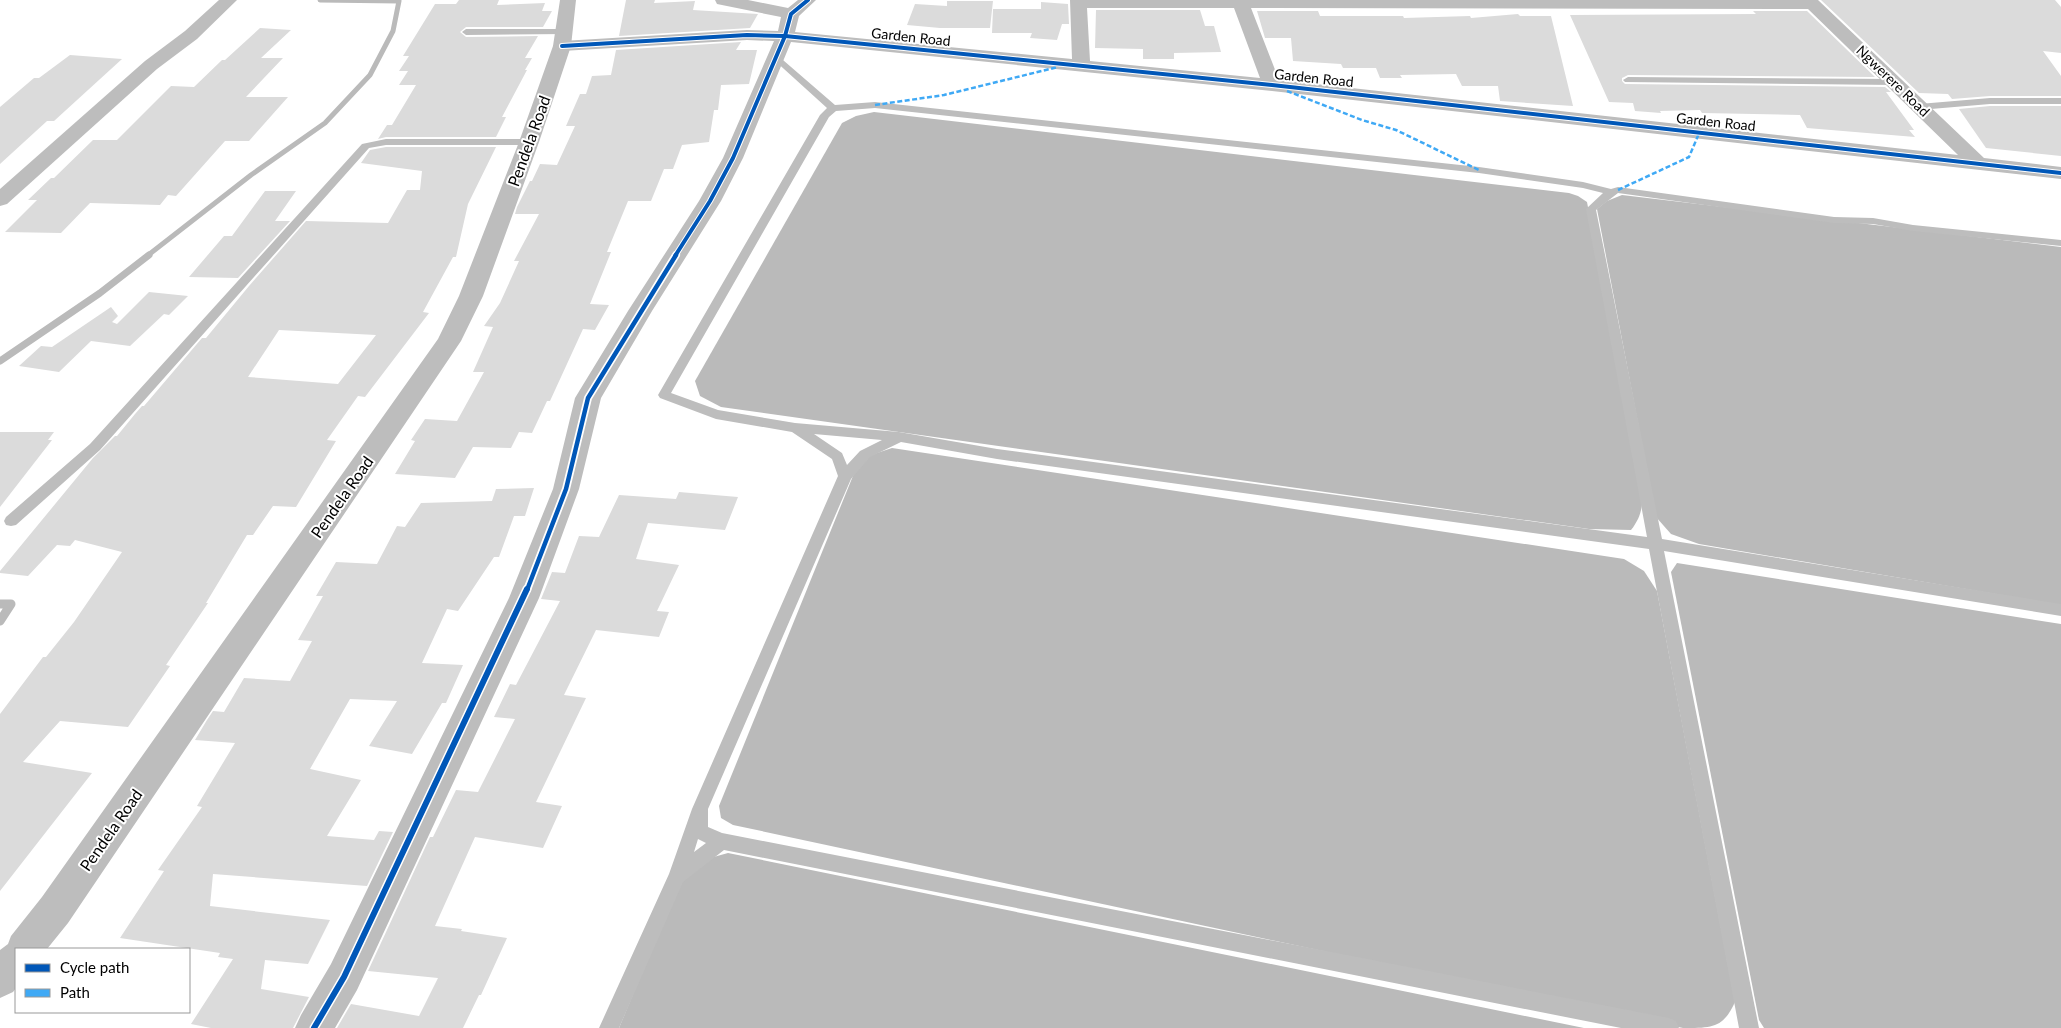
<svg xmlns="http://www.w3.org/2000/svg" width="2061" height="1028" font-family="Lato,sans-serif">
	<rect width="100%" height="100%" fill="#fff"/>
	<g fill="#bababa">
		<path d="M874,112l695,81 9,3 9,6 55,286c1,17 0,28 -11,42l-42,-1 -868,-122 -21,-11 -5,-15 147,-258 14,-7z"/>
		<path d="M1622,195l439,52v358l-362,-61 -28,-10 -15,-17 -59,-308 10,-8z"/>
		<path d="M892,448l732,111 20,12 13,20 78,411c-12,26 -22,26 -52,26l-950,-203 -12,-7 -2,-12 138,-340 11,-10z"/>
		<path d="M1677,563l384,61v404h-297l-5,-8 -88,-448z"/>
		<path d="M728,853l856,175h-965l60,-144 31,-26z"/>
	</g>
	<g fill="none" stroke-linecap="round" stroke-linejoin="round">
		<path stroke="#bababa" stroke-width="5" d="M147,256l104,-81 74,-52 45,-48 23,-44 6,-30 -79,-1"/>
		<path stroke="#bababa" stroke-width="7" d="M0,361l100,-68 49,-38"/>
		<path stroke="#bababa" stroke-width="9" d="M0,604h11l-11,17"/>
	</g>
	<g fill="#dbdbdb" fill-rule="evenodd">
		<path d="M459,0h40l-2,5 48,-2 -3,8h10l-9,16h-77l-6,5 6,5 72,-1 -13,22h7l-7,12h2l-25,47h4l-10,20h-110l-8,2 9,-14h5l24,-40h-17l9,-14h-9l10,-15h-6l32,-52h21z"/>
		<path d="M626,0h29l-1,3 41,-2 -2,9 65,4 -8,14 -131,8z"/>
		<path d="M1821,0h234l6,7v46l-18,-2 18,25v20h-71l-38,3 -4,-5 -29,-1z"/>
		<path d="M947,1h46l-3,27h-50l-33,-3 8,-21 32,2z"/>
		<path d="M1041,2l27,2 1,20h-7l-5,16 -27,-2 2,-5h-40l1,-24h48z"/>
		<path d="M1096,10h104l5,16h9l7,26 -47,1v6h-31v-10l-48,-1z"/>
		<path d="M1257,11h61l2,5h83l1,2 66,-2 1,2 47,-4 2,2h31l22,90 -73,-5 -2,-15h-36l-6,-12 -56,1 2,3h-22l-4,-10h-33l-2,-4 -48,-3 -2,-23h-26z"/>
		<path d="M1753,11h54l68,66 -247,-2 -6,3v3l3,3 260,3 6,5h-5l28,38h-5l6,7 -108,-9 -7,-13 -98,-2 -2,-3 -40,1 1,2 -26,-2 -2,-8 -24,-1 -39,-87 186,-1z"/>
		<path d="M260,28l31,2 -30,28h22l-37,39h42l-39,44h-24l-49,55 -8,-1 -8,10 -70,-2 -29,30 -56,-1 32,-32h-9l23,-22h3l39,-38h24l54,-54 23,1 28,-27h3z"/>
		<path d="M741,42l-5,8h21l-8,34 -28,1 -3,25h-4l-5,32 -27,3 -9,24h-9l-13,32h-23l-21,51h4l-21,52 19,1 -14,25 -12,-1 -33,72h-3l-15,32 -13,-1 -8,16 -38,-1 -18,31 -60,-4 20,-33 -4,-1 14,-21 32,2 27,-49h-11l20,-45 -9,-1 16,-23 19,-42h-5l25,-47h-24l2,-7 13,-26h2l8,-17 17,1 18,-39h-9l14,-32h6l6,-18 19,-1 5,-25z"/>
		<path d="M70,55l52,4 -68,62h-7l-47,43v-57l34,-29h5z"/>
		<path d="M1990,106h71v50l-75,-8 -27,-39z"/>
		<path d="M386,147h110l-28,57 -12,53h-3l-30,55 6,1 -64,84 -7,-1 -31,44 9,1 -40,66 -23,-1 -20,29h-6l-41,68h2l-42,62 4,1 -42,61 -68,-6 -37,41 69,11 -92,118v-177l43,-57h3l28,-35 48,-70 -47,-12 -5,6 -13,-1 -29,31 -28,-3v-2l93,-113 22,-22h2l18,-22 7,-8h2l58,-68h4l43,-52 57,-65 82,2 19,-33h13l2,-19 -61,-8 9,-13zM279,330l97,5 -38,49 -90,-7z"/>
		<path d="M265,191h31l-21,30h15l-52,57 -49,-1 35,-41h8z"/>
		<path d="M149,292l39,4 -19,19 -5,-1 -34,32 -39,-5 -32,31 -40,-6 22,-20 11,1 59,-40 7,9 -6,6 5,2z"/>
		<path d="M0,432h54l-6,8h4l-52,67z"/>
		<path d="M534,488l-9,28h-11l-15,41h-5l-36,54 -11,-2 -25,54 41,2 -17,38h-4l-30,51 -43,-8 28,-45 -47,-2 -40,70 51,11 -34,56 47,4 5,-9 14,1 -26,54 -154,-12 -3,32 120,14 -22,44 -43,-4 -4,29 48,8 -16,31h-82l-20,-4 42,-65 -15,-2 2,-4 -100,-15 44,-67 -6,-1 44,-63 -5,-1 38,-63 -40,-3 12,-20 6,-9 11,1 20,-34 46,3 22,-40 -14,-1 25,-44h-7l20,-34 41,2 20,-38 8,1 16,-24 71,-2 4,-12z"/>
		<path d="M679,492l59,5 -13,33 -77,-7 -12,36 43,6 -22,46 12,1 -10,25 -63,-7 -32,65 22,3 -50,104 26,4 -19,42 -68,-11 -40,89 27,3 -1,2 46,7 -26,57h-2l-16,33h-126l14,-24 68,12 19,-38 -70,-7 62,-134h3l23,-47 22,2 37,-73 -21,-2 16,-33 6,1 44,-84 -19,-2 11,-27 13,1 14,-37 20,1 20,-42 57,4z"/>
	</g>
	<g fill="none" stroke-linecap="round" stroke-linejoin="round">
		<g fill="#bdbdbd" fill-rule="evenodd">
			<path d="M564,29l4,3 -1,2 -101,1 -4,-3 4,-3z"/>
			<path d="M776,54l59,51 40,-3 604,65 104,15 28,7 7,-2 216,30 39,1 40,7 148,15v6l-148,-15 -40,-7 -39,-1 -216,-30 -22,17 66,329 399,65v12l-397,-65 95,477h-20l-90,-479 -652,-90 -96,-17 -31,15 -19,22 -143,330v18l14,6 947,185 7,3 3,7h-58l-897,-178 -41,32 -64,146h-20l70,-154 23,-65 146,-333 -6,-17 -40,-27 -76,-13 -56,-21 -2,-3 162,-280 7,-7 -54,-49 -2,-2zM875,108l604,65 104,15 20,5 -17,16 61,328 -650,-88 -98,-17 -104,-9 -77,-13 -47,-17 158,-276 7,-6zM814,434l68,6 -22,11 -13,14 -5,-12zM698,839l8,4 -12,9z"/>
			<path d="M1628,77l266,2 5,3 -5,3 -269,-3 -2,-2z"/>
			<path d="M1990,98h71v6h-71l-71,6 -5,-3 5,-3z"/>
			<path d="M386,139h143l5,3 -5,3h-143l-17,3 -269,302 -84,75 -5,1 -5,-1 -2,-4 2,-4 84,-73 272,-300z"/>
		</g>
		<g fill="#bdbdbd" fill-rule="evenodd">
			<path d="M219,0h18l-40,39 -40,30 -150,135 -7,2v-17l145,-128 40,-30z"/>
			<path d="M715,0h33l40,8 10,-8h18l-17,16 -4,16 277,27 -2,-59h748l166,158 77,9v12l-789,-88 -481,-49 -48,116 -22,43 -69,110 -51,87 -22,91 -40,109 -182,392 -22,38h-40l6,-13 30,-51 178,-366 44,-109 22,-91 53,-87 71,-110 24,-43 51,-117 -27,-1 -185,11 -6,-1 -3,-4 3,-4 6,-1 185,-11 31,1 3,-14 -64,-13zM1087,8h147l26,70 -170,-17zM1251,8l557,1 150,146 -679,-75z"/>
		</g>
		<path fill="#bdbdbd" fill-rule="evenodd" d="M560,0h16l-5,46 -32,96 -56,154 -22,45 -393,582 -21,26h-31v39l-3,4 -13,6v-48l8,-6 3,-8 31,-39 396,-558 21,-43 60,-154 34,-96z"/>
		<g stroke="#3fa9f5" stroke-width="2.5" stroke-dasharray="5 2.5" stroke-linecap="butt">
			<path d="M1287,91l75,29 34,10 83,40"/>
			<path d="M875,105l69,-10 114,-28"/>
			<path d="M1618,190l71,-33 11,-26"/>
		</g>
		<defs>
			<g id="cycleway-far2">
				<path d="M562,46l185,-11 38,1 487,49 789,88"/>
				<path d="M675,256l35,-55 23,-43 52,-122 6,-22 17,-14"/>
			</g>
			<path id="cycleway-far1" d="M527,590l39,-101 22,-91 88,-143"/>
			<path id="cycleway" d="M314,1028l30,-51 183,-388"/>
		</defs>
		<use href="#cycleway-far2" stroke="#fff" stroke-width="6"/>
		<use href="#cycleway-far1" stroke="#fff" stroke-width="8"/>
		<use href="#cycleway" stroke="#fff" stroke-width="9"/>
		<use href="#cycleway-far2" stroke="#0057b8" stroke-width="4"/>
		<use href="#cycleway-far1" stroke="#0057b8" stroke-width="4.5"/>
		<use href="#cycleway" stroke="#0057b8" stroke-width="6"/>
	</g>
	<g text-anchor="middle" stroke-width="4" stroke-linejoin="round" paint-order="stroke">
		<g font-size="14" fill="#000" stroke="#fff">
			<text transform="translate(911 37) rotate(6)" y="5">Garden Road</text>
			<text transform="translate(1314 78) rotate(6)" y="5">Garden Road</text>
			<text transform="translate(1893 81) rotate(44)" y="5">Ngwerere Road</text>
			<text transform="translate(1716 122) rotate(6)" y="5">Garden Road</text>
		</g>
		<g font-size="16" fill="#000" stroke="#fff">
			<text transform="translate(529 141) rotate(-70)" y="6">Pendela Road</text>
			<text transform="translate(342 497) rotate(-55)" y="6">Pendela Road</text>
			<text transform="translate(111 830) rotate(-55)" y="6">Pendela Road</text>
		</g>
	</g>
	<rect x="15" y="948" width="175" height="65" fill="#ffffff" stroke="#999999"/>
	<rect x="25" y="964" width="25" height="8" fill="#0057b8" stroke="#999999"/>
	<text x="60" y="973" font-size="15" fill="#000000">Cycle path</text>
	<rect x="25" y="989" width="25" height="8" fill="#3fa9f5" stroke="#999999"/>
	<text x="60" y="998" font-size="15" fill="#000000">Path</text>
</svg>
